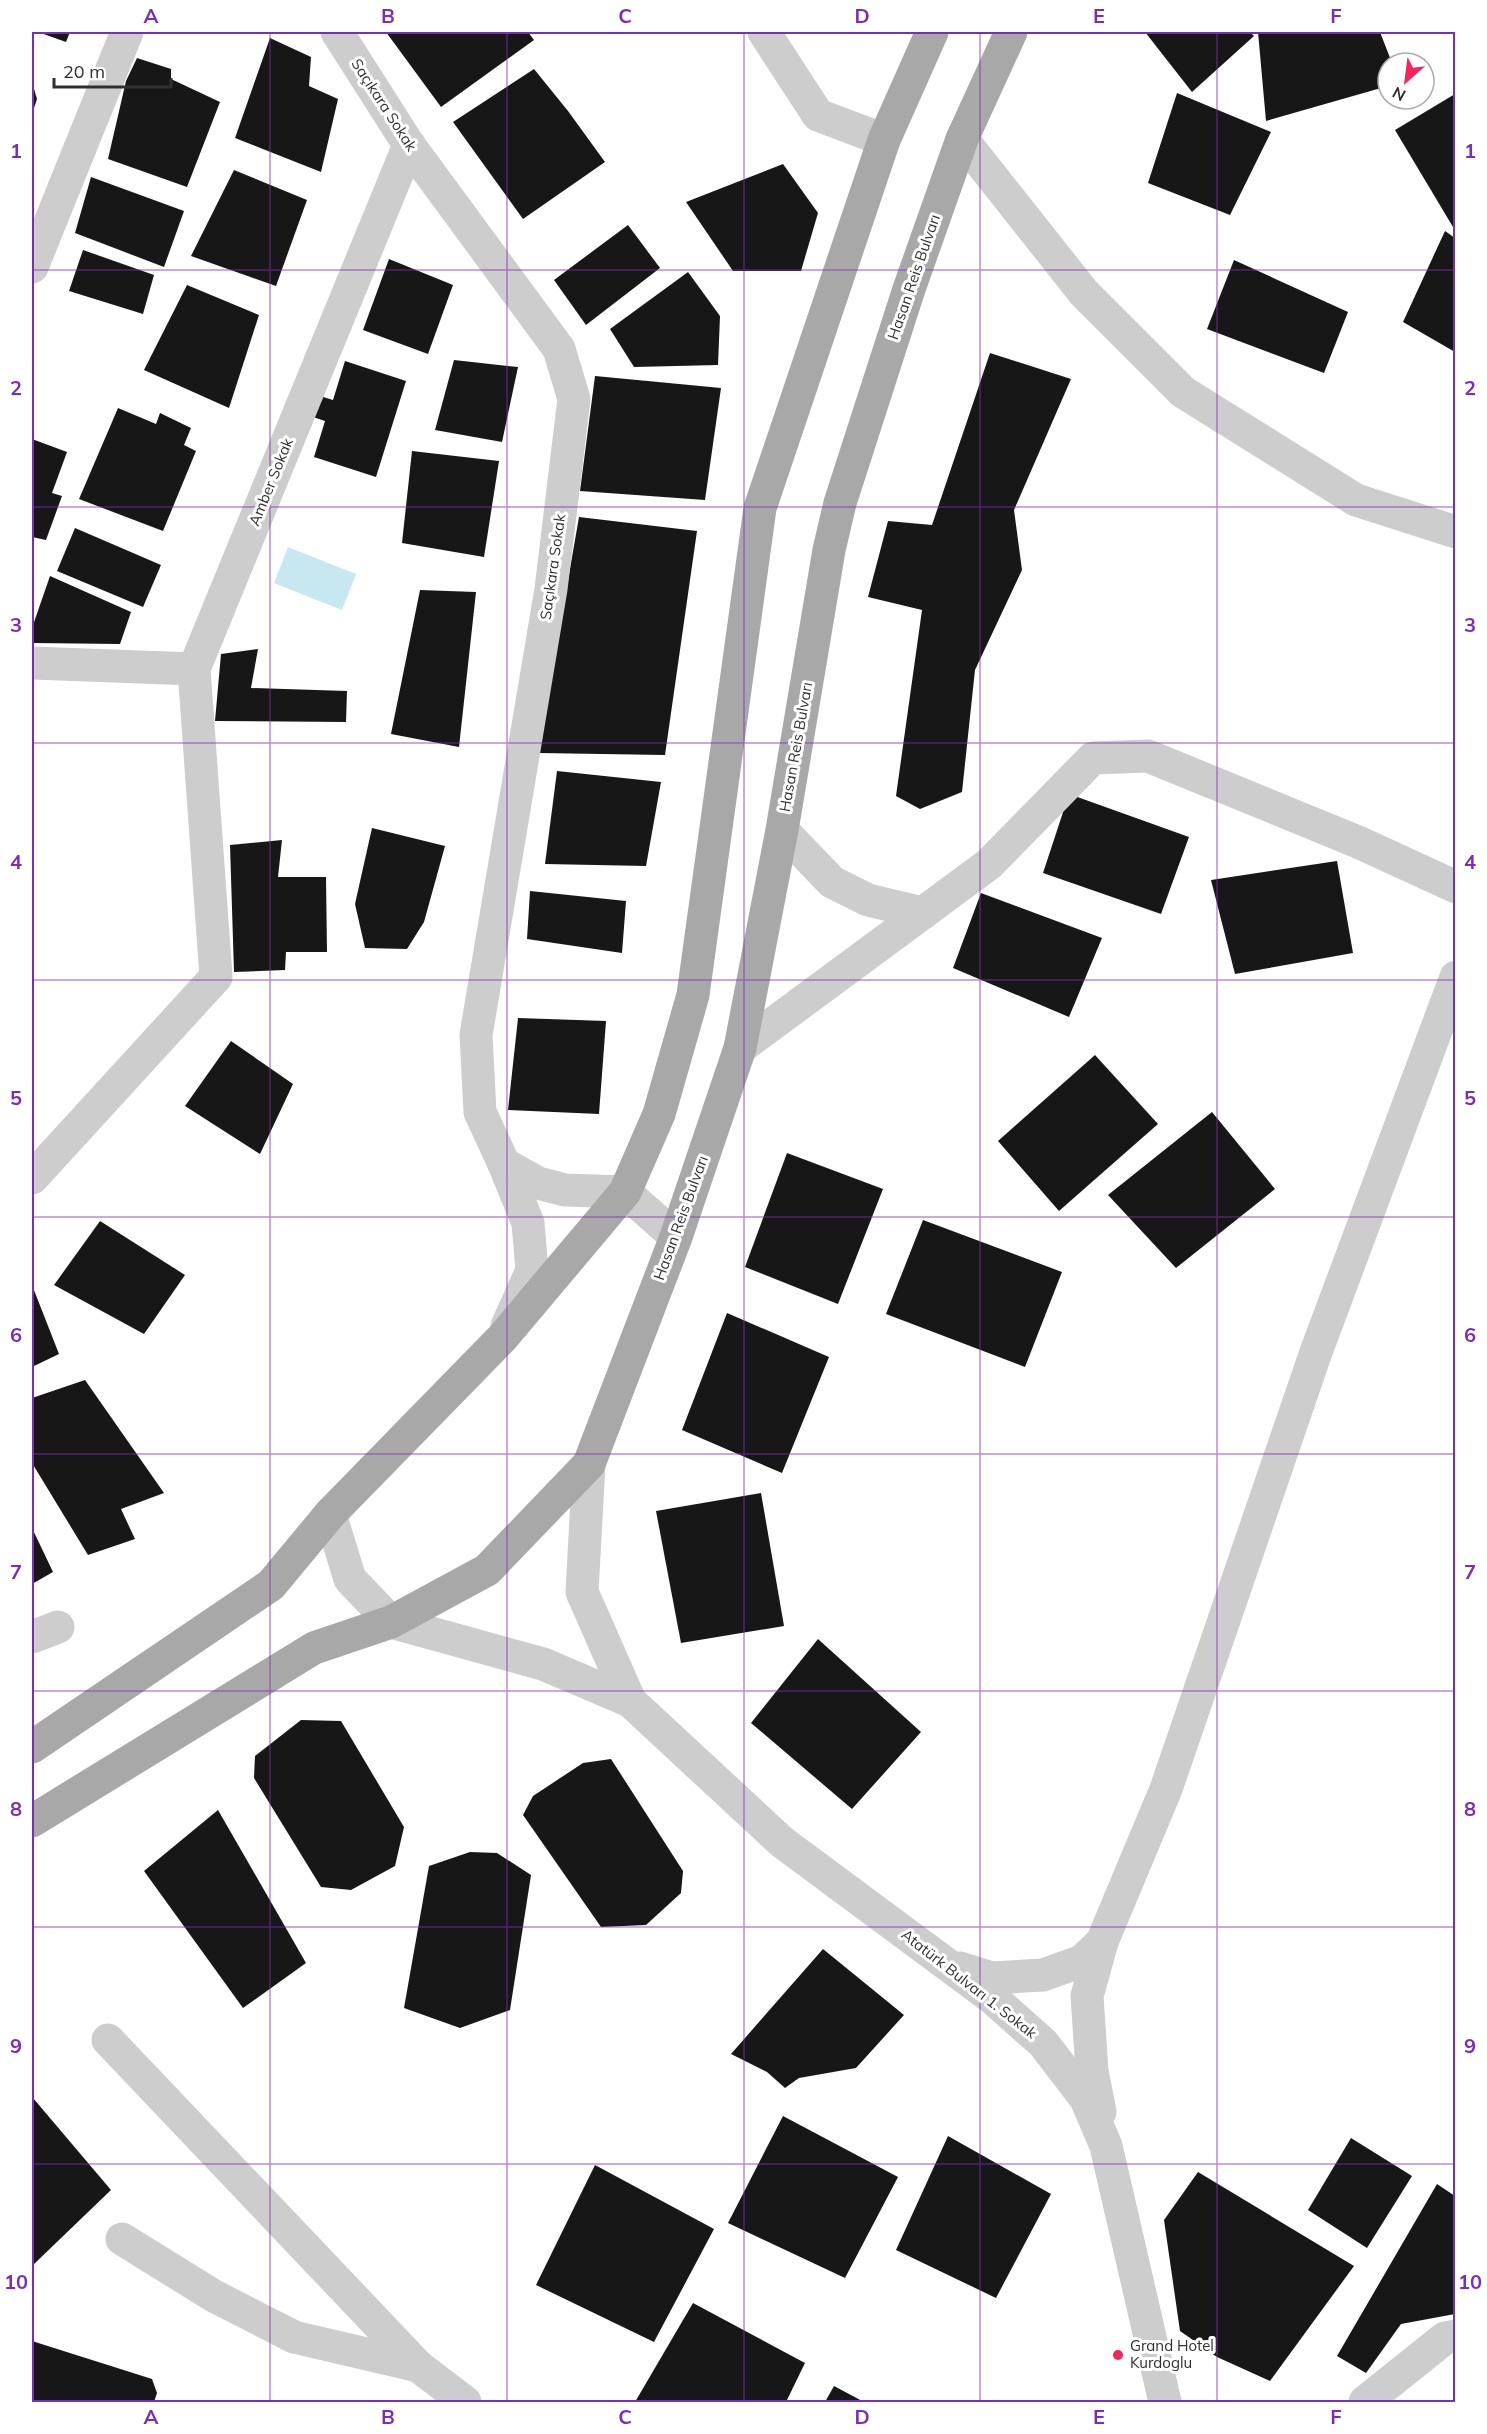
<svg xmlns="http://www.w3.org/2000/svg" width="1487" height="2434" font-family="Mulish,sans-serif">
	<rect width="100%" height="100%" fill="#fff"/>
	<path fill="#c7e8f0" d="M288,547l68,27 -14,36 -68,-27z"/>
	<g fill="#171717">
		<path d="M38,32h32l-4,10z"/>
		<path d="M386,32h142l6,8 -93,67z"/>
		<path d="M1145,32h105l4,4 -62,56z"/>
		<path d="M1258,32h122l12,31h-4v23l-122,35z"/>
		<path d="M270,38l41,19 -2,29 29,13 -17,73 -86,-34z"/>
		<path d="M137,58l34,11v10l49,23 -33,85 -79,-28 18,-78z"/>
		<path d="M534,69l34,42 37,51 -82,57 -70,-97z"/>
		<path d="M32,82l5,17 -5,15z"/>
		<path d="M1177,93l94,39 -41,83 -82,-32z"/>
		<path d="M1455,94v131l-2,2 -58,-97z"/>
		<path d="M783,164l35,49 -17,58h-68l-47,-69z"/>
		<path d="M234,170l73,30 -31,86 -85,-30z"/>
		<path d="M91,177l93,34 -20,56 -89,-34z"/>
		<path d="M628,225l32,43 -74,57 -32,-45z"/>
		<path d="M1445,231l10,7v114l-52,-30z"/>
		<path d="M83,250l71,25 -11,39 -74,-23z"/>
		<path d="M389,259l64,26 -25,69 -65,-24z"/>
		<path d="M1234,260l114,52 -24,61 -117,-44z"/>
		<path d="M688,272l32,44 -2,49 -84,2 -24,-38z"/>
		<path d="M187,285l72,30 -30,93 -85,-38z"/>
		<path d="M990,353l81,26 -57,131 8,60 -47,100 -13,122 -42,17 -24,-13 26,-186 -54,-13 20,-76 44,4z"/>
		<path d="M454,360l64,7 -16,75 -67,-12z"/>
		<path d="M345,361l61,20 -30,96 -62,-20 11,-36 -12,-4 7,-21 13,4z"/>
		<path d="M595,376l126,12 -16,112 -125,-9z"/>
		<path d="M118,408l38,16 4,-11 31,15 -7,17 12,6 -33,80 -84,-32z"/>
		<path d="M32,439l35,13 -15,41 10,3 -16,44 -14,-3z"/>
		<path d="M412,451l87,10 -15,96 -82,-14z"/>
		<path d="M579,517l118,14 -32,224 -127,-2z"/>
		<path d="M75,528l86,37 -18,42 -86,-36z"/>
		<path d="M50,576l81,36 -11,32 -88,-1v-15z"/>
		<path d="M420,590l56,2 -17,155 -68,-13z"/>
		<path d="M258,649l-7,39 96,3 -1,31 -131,-1 6,-67z"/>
		<path d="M557,771l104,11 -15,84 -101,-2z"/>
		<path d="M1069,794l120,43 -28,77 -118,-41z"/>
		<path d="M372,828l73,18 -21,76 -17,27 -42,-1 -10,-44z"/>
		<path d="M282,840l-4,37h48l1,75h-41l-1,18 -51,2 -4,-127z"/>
		<path d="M1337,861l16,92 -118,21 -24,-94z"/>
		<path d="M530,891l96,10 -4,52 -95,-14z"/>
		<path d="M981,893l121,45 -33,79 -116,-49z"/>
		<path d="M518,1018l88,3 -7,93 -91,-4z"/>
		<path d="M231,1041l62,43 -33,70 -75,-48z"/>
		<path d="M1095,1055l63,69 -99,87 -61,-70z"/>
		<path d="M1212,1112l63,77 -99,79 -68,-73z"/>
		<path d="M787,1153l96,36 -45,115 -93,-37z"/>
		<path d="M923,1220l139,52 -37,95 -139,-53z"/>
		<path d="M100,1221l85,54 -41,59 -90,-49z"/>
		<path d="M32,1285l27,69 -27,13z"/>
		<path d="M727,1313l102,44 -47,116 -100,-43z"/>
		<path d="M85,1380l79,113 -43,16 14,30 -47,16 -56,-92v-65z"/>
		<path d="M761,1493l23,133 -103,17 -25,-132z"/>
		<path d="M32,1528l21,44 -21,12z"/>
		<path d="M818,1639l103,93 -69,77 -101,-86z"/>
		<path d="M301,1720l40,1 63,106 -9,39 -44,24 -30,-3 -67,-109 1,-22z"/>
		<path d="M611,1759l72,112 -2,22 -35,32 -45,2 -78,-112 10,-19 50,-33z"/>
		<path d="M218,1810l88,153 -63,45 -99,-137z"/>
		<path d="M470,1852l27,1 34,22 -21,135 -50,18 -56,-20 25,-142z"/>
		<path d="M823,1949l81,66 -48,53 -57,10 -14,10 -18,-16 -36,-18z"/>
		<path d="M33,2098l78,92 -79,76v-167z"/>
		<path d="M783,2116l115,61 -53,101 -117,-55z"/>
		<path d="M948,2136l103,58 -55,104 -100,-48z"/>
		<path d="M1351,2138l61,38 -45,72 -59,-38z"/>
		<path d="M595,2165l119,64 -60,113 -118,-57z"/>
		<path d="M1198,2172l156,94 -84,115 -53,-24 -37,-26 -16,-111z"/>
		<path d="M1437,2184l18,12v118l-54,10 -35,49 -29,-17z"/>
		<path d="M693,2303l112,60 -19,39h-151z"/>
		<path d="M32,2341l120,38 5,14 -3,9h-122z"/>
		<path d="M834,2386l30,16h-39z"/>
	</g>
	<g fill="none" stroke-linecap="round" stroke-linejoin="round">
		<g stroke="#cdcdcd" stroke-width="33">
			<path d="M337,32l72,113 150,204 15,50 -23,190 -75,446 4,77 24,52 24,59 4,47 -25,56"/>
			<path d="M764,32l54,83 66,25"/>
			<path d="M962,139l122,154 99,99 173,108 100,32"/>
			<path d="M32,267l95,-235"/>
			<path d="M32,663l162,6 215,-524"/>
			<path d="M782,830l50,52 36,18 55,13"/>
			<path d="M740,1048l249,-184 104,-106 55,-2 210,86 98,45"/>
			<path d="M504,1164l34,19 27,7 60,2 51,45"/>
			<path d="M32,1178l184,-201 -22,-308"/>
			<path d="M589,1464l-7,128 48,109"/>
			<path d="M330,1514l20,65 41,43 152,42 87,37 152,141 209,155 52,46 43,56 20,47 59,256"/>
			<path d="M32,1637l26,-10"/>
			<path d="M960,1968l32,10 51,-3 39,-14 20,-19"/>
			<path d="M108,2040l310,326 47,36"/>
			<path d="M1100,2112l-8,-41 -5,-75 15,-54 64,-153 150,-437 140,-375"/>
			<path d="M122,2239l92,57 80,41 124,29"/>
			<path d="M1365,2402l80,-64 11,-2"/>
		</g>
		<g stroke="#a8a8a8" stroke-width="33">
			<path d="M32,1747l239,-162 59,-71 173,-177 122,-145 34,-78 34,-119 67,-487 124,-368 48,-108"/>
			<path d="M32,1821l282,-173 77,-26 96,-52 102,-106 87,-227 64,-189 42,-218 47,-280 11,-47 69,-214 53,-150 49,-107"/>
		</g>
	</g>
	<path fill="none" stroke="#7b2cbf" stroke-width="1.5" stroke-opacity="0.55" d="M270,32v2370M507,32v2370M744,32v2370M980,32v2370M1217,32v2370M32,270h1424M32,507h1424M32,743h1424M32,980h1424M32,1217h1424M32,1454h1424M32,1691h1424M32,1927h1424M32,2164h1424"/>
	<circle fill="#f6235c" stroke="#fff" stroke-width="2" cx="1118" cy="2355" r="6"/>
	<g text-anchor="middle" stroke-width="6" stroke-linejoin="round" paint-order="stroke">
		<g font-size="15" fill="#303030" stroke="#fff">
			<text transform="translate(384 105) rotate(57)" y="5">Saçıkara Sokak</text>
			<text transform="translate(914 277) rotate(-71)" y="5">Hasan Reis Bulvarı</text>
			<text transform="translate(271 482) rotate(-68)" y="5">Amber Sokak</text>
			<text transform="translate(553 567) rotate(-82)" y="5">Saçıkara Sokak</text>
			<text transform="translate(796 747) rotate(-80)" y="5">Hasan Reis Bulvarı</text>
			<text transform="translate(681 1218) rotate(-70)" y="5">Hasan Reis Bulvarı</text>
			<text transform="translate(969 1984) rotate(38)" y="5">Atatürk Bulvarı 1. Sokak</text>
		</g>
		<g font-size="15" fill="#303030" stroke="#fff" text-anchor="start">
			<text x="1130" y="2351">Grand Hotel<tspan x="1130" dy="17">Kurdoglu</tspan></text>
		</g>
	</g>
	<rect width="1487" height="2434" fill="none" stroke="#ffffff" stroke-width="66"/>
	<g transform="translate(1406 81) rotate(208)"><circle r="28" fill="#ffffff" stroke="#acacac" stroke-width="1.5"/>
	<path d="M0-4.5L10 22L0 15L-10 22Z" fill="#f6235c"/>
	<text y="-9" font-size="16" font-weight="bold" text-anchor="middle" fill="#303030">N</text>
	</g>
	<path d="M54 78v9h117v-9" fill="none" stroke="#303030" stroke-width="3"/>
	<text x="63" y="78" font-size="18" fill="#303030" stroke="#ffffff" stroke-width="4.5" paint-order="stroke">20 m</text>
	<rect x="33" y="33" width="1421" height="2368" fill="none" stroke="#7b2cbf" stroke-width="2"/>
	<g font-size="20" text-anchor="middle" font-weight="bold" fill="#7b2cbf">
		<text x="151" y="23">A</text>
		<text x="388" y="23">B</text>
		<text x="625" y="23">C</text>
		<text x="862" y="23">D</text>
		<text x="1099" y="23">E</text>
		<text x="1336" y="23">F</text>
		<text x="16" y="158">1</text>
		<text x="1470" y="158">1</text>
		<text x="16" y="395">2</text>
		<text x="1470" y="395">2</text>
		<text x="16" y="632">3</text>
		<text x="1470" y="632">3</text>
		<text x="16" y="869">4</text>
		<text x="1470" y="869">4</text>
		<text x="16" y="1105">5</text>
		<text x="1470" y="1105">5</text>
		<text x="16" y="1342">6</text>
		<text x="1470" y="1342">6</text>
		<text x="16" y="1579">7</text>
		<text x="1470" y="1579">7</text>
		<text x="16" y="1816">8</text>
		<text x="1470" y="1816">8</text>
		<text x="16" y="2053">9</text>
		<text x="1470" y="2053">9</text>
		<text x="16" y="2289">10</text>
		<text x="1470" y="2289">10</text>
		<text x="151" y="2424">A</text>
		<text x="388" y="2424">B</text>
		<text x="625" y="2424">C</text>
		<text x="862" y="2424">D</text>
		<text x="1099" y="2424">E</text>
		<text x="1336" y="2424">F</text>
	</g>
</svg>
